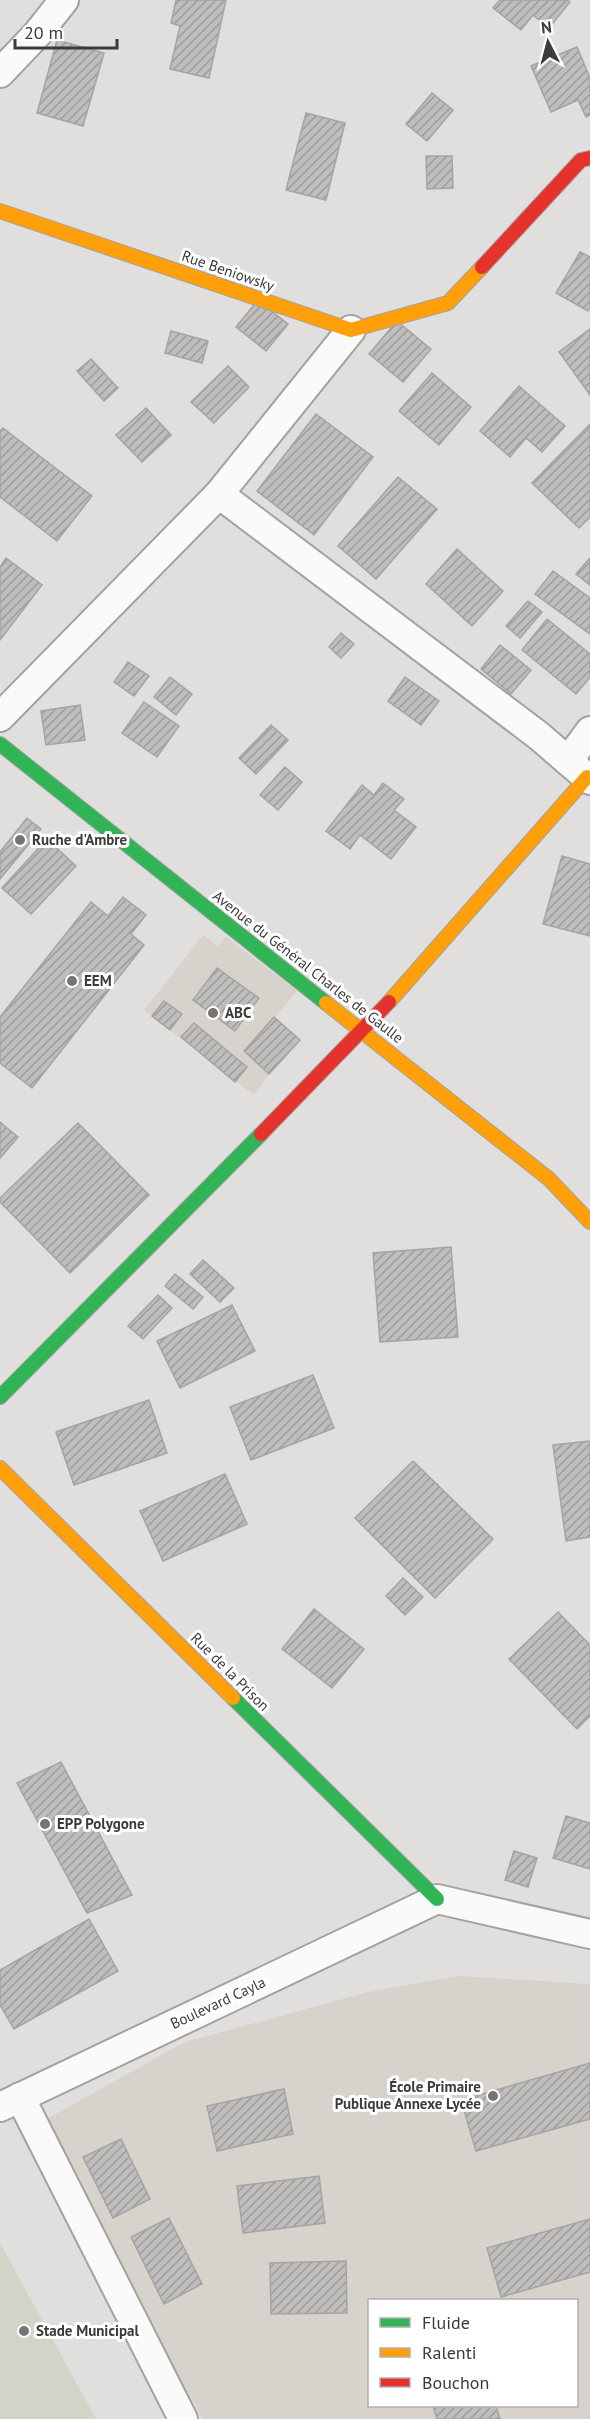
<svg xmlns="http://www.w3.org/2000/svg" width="590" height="2419" font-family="'PT Sans',sans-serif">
	<defs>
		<pattern id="building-hatch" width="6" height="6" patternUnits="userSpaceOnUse" patternTransform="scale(1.5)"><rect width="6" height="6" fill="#bfbebd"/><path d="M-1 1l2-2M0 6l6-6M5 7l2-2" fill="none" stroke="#9c9c9b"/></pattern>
	</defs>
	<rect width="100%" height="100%" fill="#e1dfdd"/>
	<g fill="#d7d2cc" fill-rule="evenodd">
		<path d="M203,935l15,11 8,-9 71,54 -22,26 25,23 -31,34 -15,21 -110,-85z"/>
		<path d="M459,1976l131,8v435h-387l-167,-294 149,-83 183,-50zM370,2300h206v106h-206z"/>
	</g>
	<path fill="#d3d3c7" d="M0,2243l96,176h-96z"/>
	<g fill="url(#building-hatch)" stroke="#a5a4a3" stroke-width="1.5">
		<path d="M176,0h50l-17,78 -39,-9 10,-43 -9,-3z"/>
		<path d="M500,0h67l3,2 -21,26 -16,-13 -12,15 -28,-22z"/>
		<path d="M57,40l47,13 -21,73 -46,-13z"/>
		<path d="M577,47l13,31v37l-4,2 -8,-17 -27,12 -20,-46z"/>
		<path d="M432,93l21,17 -26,31 -21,-17z"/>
		<path d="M306,113l39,10 -19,77 -40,-10z"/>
		<path d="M426,156h26l1,32 -26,1z"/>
		<path d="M580,252l10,5v50l-2,4 -32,-18z"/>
		<path d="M258,300l30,24 -22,27 -30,-24z"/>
		<path d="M397,321l34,28 -28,33 -34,-28z"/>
		<path d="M590,329v66l-31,-43z"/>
		<path d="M171,331l37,10 -6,22 -37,-10z"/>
		<path d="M91,359l27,29 -14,13 -27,-30z"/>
		<path d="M228,366l21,21 -35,36 -23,-21z"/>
		<path d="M432,373l39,34 -32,38 -40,-34z"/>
		<path d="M519,386l46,40 -23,26 -16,-14 -16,19 -30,-26z"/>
		<path d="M146,408l25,27 -29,27 -26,-27z"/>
		<path d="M316,414l57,43 -59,78 -57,-44z"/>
		<path d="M590,424v93l-11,11 -47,-45z"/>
		<path d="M3,428l89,68 -35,45 -57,-44v-66z"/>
		<path d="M398,477l39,32 -61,70 -38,-33z"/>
		<path d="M457,549l46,42 -31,35 -46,-42z"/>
		<path d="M6,558l36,27 -42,55v-73z"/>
		<path d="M590,558v27l-14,-11z"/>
		<path d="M553,571l37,27v36l-55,-40z"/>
		<path d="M528,601l14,11 -22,26 -14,-12z"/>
		<path d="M547,619l43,35v23l-14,17 -54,-44z"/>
		<path d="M341,633l13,11 -13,14 -12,-11z"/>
		<path d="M500,645l31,25 -20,24 -30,-25z"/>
		<path d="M128,662l21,14 -15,20 -20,-14z"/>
		<path d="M170,677l22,17 -16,21 -22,-18z"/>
		<path d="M405,677l34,24 -18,24 -33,-24z"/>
		<path d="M144,702l35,24 -22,31 -35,-24z"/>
		<path d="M80,705l5,35 -39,5 -5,-34z"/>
		<path d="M271,725l17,15 -32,34 -17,-16z"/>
		<path d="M285,767l17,15 -24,28 -18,-15z"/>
		<path d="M383,783l21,16 -10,11 22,17 -25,32 -31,-24 -10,14 -24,-18 36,-46 12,10z"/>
		<path d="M27,818l14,11 -41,50v-27z"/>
		<path d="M47,839l29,27 -45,48 -29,-26z"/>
		<path d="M562,856l28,8v72l-47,-12z"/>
		<path d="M123,897l23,18 -15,19 13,11 -112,143 -32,-25v-46l91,-115 17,14z"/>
		<path d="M217,968l42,30 -24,33 -42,-31z"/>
		<path d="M164,1001l18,13 -12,16 -18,-14z"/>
		<path d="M274,1017l26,23 -31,34 -25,-23z"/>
		<path d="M194,1023l53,44 -12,15 -54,-45z"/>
		<path d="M0,1122l18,15 -18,21z"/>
		<path d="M78,1123l71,72 -79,78 -70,-71v-4z"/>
		<path d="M451,1247l7,90 -78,5 -7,-89z"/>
		<path d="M203,1260l31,28 -14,14 -30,-28z"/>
		<path d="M175,1274l28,23 -10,12 -28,-23z"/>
		<path d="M158,1295l14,13 -29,31 -15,-13z"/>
		<path d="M232,1305l23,46 -75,37 -23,-47z"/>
		<path d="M313,1375l21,53 -83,32 -21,-53z"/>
		<path d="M149,1400l18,53 -93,32 -18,-53z"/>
		<path d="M590,1441v96l-24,4 -13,-96z"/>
		<path d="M413,1461l80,78 -58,59 -80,-80z"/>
		<path d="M225,1474l22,50 -84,37 -23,-50z"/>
		<path d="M403,1578l20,19 -18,18 -19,-19z"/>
		<path d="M314,1609l50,40 -32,39 -50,-39z"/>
		<path d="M558,1612l32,33v71l-13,13 -68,-70z"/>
		<path d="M61,1762l71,133 -45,18 -70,-130z"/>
		<path d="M566,1816l24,7v46l-37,-11z"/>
		<path d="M514,1851l23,7 -9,29 -23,-7z"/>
		<path d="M89,1919l29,52 -104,58 -14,-24v-35z"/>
		<path d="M590,2063v56l-114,32 -15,-51z"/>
		<path d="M284,2089l9,45 -76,17 -10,-45z"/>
		<path d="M121,2139l29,60 -37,19 -30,-61z"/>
		<path d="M319,2176l6,47 -82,10 -6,-47z"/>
		<path d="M169,2218l33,66 -38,20 -33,-67z"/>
		<path d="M590,2219v53l-89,25 -14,-49z"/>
		<path d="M346,2261l1,52 -76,1 -1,-51z"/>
		<path d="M433,2406h63l4,13h-63z"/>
	</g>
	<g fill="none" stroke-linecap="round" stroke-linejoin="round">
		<defs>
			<g id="street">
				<path d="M0,73l38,-40 26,-33"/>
				<path d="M219,494l320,242 51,44"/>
				<path d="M0,717l219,-223 132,-164"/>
				<path d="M568,761l22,-30"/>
				<path d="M20,2097l163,322"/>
				<path d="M0,2107l437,-208 153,35"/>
			</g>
			<g id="fast">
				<path d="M0,744l326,259"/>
				<path d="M0,1397l261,-263"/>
				<path d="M233,1698l204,201"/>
			</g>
			<g id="slow">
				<path d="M0,211l351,119 97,-27 34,-36"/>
				<path d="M389,1002l198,-225"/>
				<path d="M326,1003l223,176 41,43"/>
				<path d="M0,1468l233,230"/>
			</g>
			<g id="jam">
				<path d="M482,267l99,-107 9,-2"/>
				<path d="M261,1134l128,-132"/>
			</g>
		</defs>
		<use href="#street" stroke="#a3a2a0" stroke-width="32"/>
		<use href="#fast" stroke="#a3a2a0" stroke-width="16"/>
		<use href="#slow" stroke="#a3a2a0" stroke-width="16"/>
		<use href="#jam" stroke="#a3a2a0" stroke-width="16"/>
		<use href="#street" stroke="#fafafa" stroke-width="28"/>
		<use href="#fast" stroke="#30b455" stroke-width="14"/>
		<use href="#slow" stroke="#ff9f0a" stroke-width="14"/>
		<use href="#jam" stroke="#e5322d" stroke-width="14"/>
	</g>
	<g fill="#767472" stroke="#fff" stroke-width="2">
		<circle cx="20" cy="840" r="6"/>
		<circle cx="72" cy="981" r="6"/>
		<circle cx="213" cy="1013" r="6"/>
		<circle cx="45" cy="1824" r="6"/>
		<circle cx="493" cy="2096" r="6"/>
		<circle cx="24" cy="2331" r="6"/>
	</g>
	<g text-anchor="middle" stroke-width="6" stroke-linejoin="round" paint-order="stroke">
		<g font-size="15" fill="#3c3b39" stroke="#fff">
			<text transform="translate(228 271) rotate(19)" y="5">Rue Beniowsky</text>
			<text transform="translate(308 967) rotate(38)" y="5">Avenue du Général Charles de Gaulle</text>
			<text transform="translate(230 1672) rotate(45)" y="5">Rue de la Prison</text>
			<text transform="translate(218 2003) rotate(-25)" y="5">Boulevard Cayla</text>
		</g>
		<g font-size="15" font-weight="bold" fill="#3c3b39" stroke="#fff" text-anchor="start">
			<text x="32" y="845">Ruche d'Ambre</text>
			<text x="84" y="986">EEM</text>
			<text x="225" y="1018">ABC</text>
			<text x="57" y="1829">EPP Polygone</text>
			<text x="481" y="2092" text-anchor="end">École Primaire<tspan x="481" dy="17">Publique Annexe Lycée</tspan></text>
			<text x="36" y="2336">Stade Municipal</text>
		</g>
	</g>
	<rect x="368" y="2299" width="210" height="108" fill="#ffffff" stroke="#b1b1b0" stroke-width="1.5"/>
	<rect x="380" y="2318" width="30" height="9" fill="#30b455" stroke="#b1b1b0" stroke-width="1.5"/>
	<text x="422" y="2329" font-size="18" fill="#3c3b39">Fluide</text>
	<rect x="380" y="2348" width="30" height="9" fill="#ff9f0a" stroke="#b1b1b0" stroke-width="1.5"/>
	<text x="422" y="2359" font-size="18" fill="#3c3b39">Ralenti</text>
	<rect x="380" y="2378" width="30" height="9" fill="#e5322d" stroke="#b1b1b0" stroke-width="1.5"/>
	<text x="422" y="2389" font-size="18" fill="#3c3b39">Bouchon</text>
	<g transform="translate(548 42) rotate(354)" stroke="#ffffff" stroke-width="4.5" paint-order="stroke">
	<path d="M0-4.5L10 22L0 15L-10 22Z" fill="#3c3b39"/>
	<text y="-9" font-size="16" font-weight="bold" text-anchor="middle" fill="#3c3b39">N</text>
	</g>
	<path d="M15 39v9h102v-9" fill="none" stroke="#3c3b39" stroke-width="3"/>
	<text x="24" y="39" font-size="18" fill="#3c3b39" stroke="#ffffff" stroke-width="4.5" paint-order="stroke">20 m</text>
</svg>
